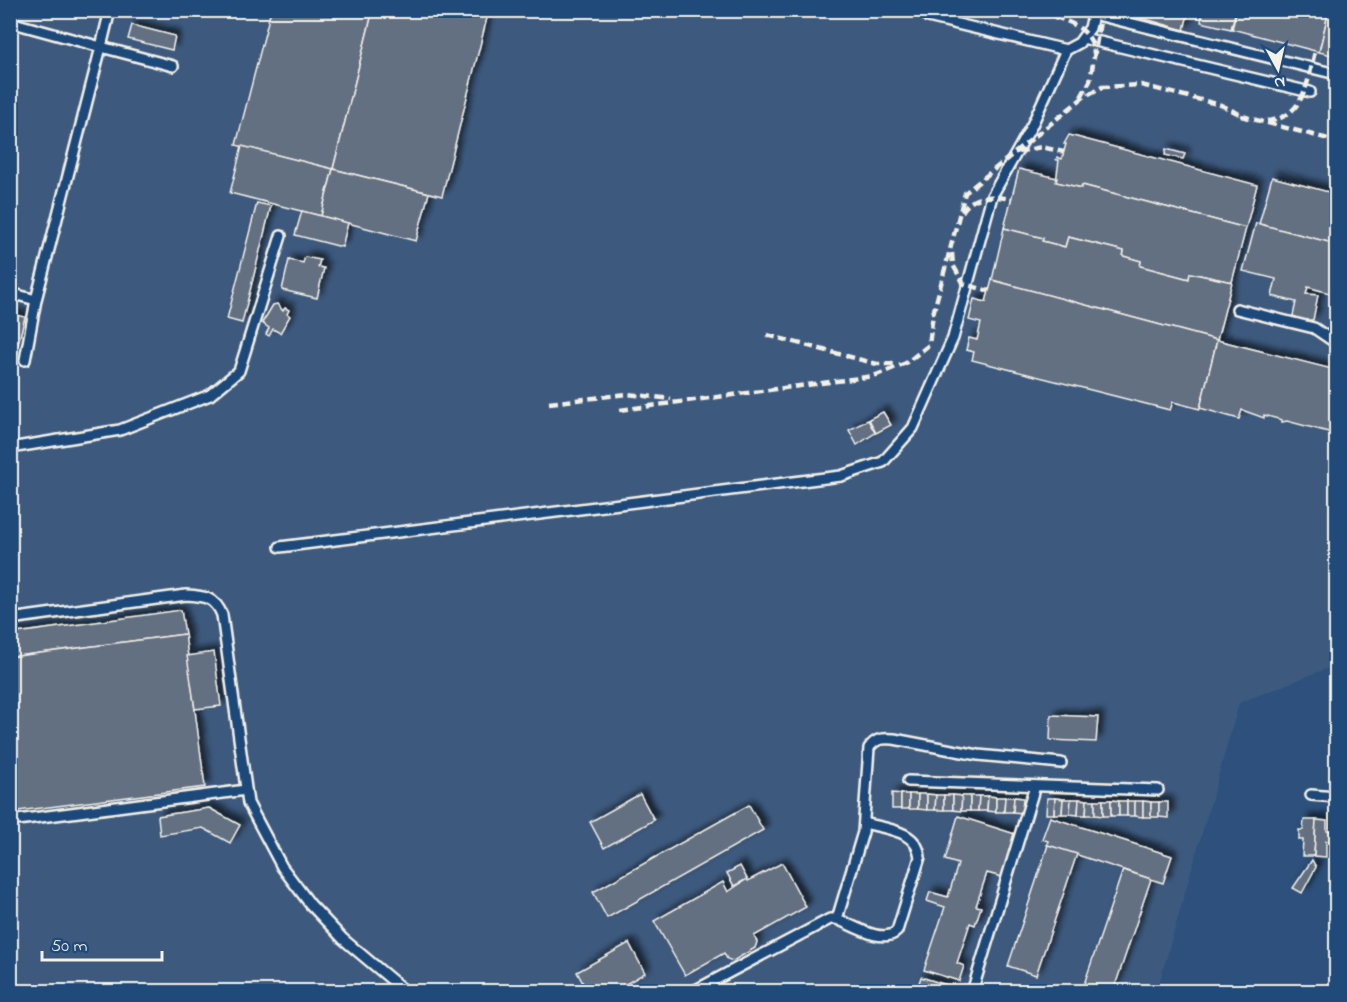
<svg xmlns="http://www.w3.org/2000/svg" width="1347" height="1002" font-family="'Indie Flower',sans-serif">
	<defs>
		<filter id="shadow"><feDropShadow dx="5.5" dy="-5.5" stdDeviation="3" flood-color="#0009"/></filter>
	</defs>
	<rect width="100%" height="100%" fill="#2d517c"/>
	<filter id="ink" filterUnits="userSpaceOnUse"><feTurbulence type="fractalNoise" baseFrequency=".0167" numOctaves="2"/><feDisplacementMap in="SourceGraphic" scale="12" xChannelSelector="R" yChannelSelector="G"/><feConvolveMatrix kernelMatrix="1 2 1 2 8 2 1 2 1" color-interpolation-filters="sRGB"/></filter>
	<g filter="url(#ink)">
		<path fill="#3d5a7e" d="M10,11h1326v654l-97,38 -82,288h-1146z"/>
		<g fill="#636f82" stroke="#f4f1e8" stroke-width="1.5" filter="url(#shadow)">
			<path d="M271,10h102l-40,159 -97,-24z"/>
			<path d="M373,10h116l-47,186 -109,-27z"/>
			<path d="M1114,10h75l-5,20z"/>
			<path d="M1203,10h33l-5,19 -30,-7z"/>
			<path d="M1237,10h92l-10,42 -87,-23z"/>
			<path d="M1329,10h7v46l-17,-4z"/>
			<path d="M132,25l43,11 -3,14 -44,-11z"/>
			<path d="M1069,135l188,50 -11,43 -164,-43v3l-26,-6 3,-22h-3l1,-3 5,2 4,-15h-2z"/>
			<path d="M242,146l91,23 -12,47 -91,-23z"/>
			<path d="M1166,149l19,5 -2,5 -18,-4z"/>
			<path d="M333,169l96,24 -13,48 -95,-25z"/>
			<path d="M1019,169l38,9 -1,4 26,6v-3l164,43 -14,54 -42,-9 -1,6 -49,-13 1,-5 -18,-5 1,-5 -56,-14 -3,10 -23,-6 1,-3 -39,-10z"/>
			<path d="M1272,177l64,17v50l-77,-20z"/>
			<path d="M257,203l14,3 -29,117 -15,-4z"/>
			<path d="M302,211l46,12 -6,24 -47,-12z"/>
			<path d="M1256,223l80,21v51l-28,-8 -2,7 12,1 -5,25h-18l1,-3 -3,-1 3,-14 -24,-6 4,-17 -33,-8z"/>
			<path d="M1004,228l39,10 -1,3 23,6 3,-10 56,14 -1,5 18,5 -1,5 49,13 1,-6 42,9 -15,58 -225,-60z"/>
			<path d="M305,257l15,3 -2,7 6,1 -7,30 -35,-8 7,-30 14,3z"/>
			<path d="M992,280l225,60 -17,69 -27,-7 -3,8 -198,-50 2,-8 -8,-2 3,-12 8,2 4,-17 -12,-3 5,-21 12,3z"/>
			<path d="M277,304l6,7 2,-3 4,2 -2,4 3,2 -10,17 -7,-4 -4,7 -3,-2 3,-6 -7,-5 11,-18z"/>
			<path d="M10,314l15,3 -7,27 -8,-2z"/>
			<path d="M1217,340l119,30v64l-49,-13 -5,1v-2l-18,-5v3l-22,-8 -3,9 -39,-11z"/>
			<path d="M883,412l8,13 -15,8 -7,-14z"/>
			<path d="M868,420l7,13 -18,12 -8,-15z"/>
			<path d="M181,610l4,24 -175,23v-23z"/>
			<path d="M185,634l20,153 -195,25v-155z"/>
			<path d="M214,652l7,54 -26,3 -8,-53z"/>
			<path d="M1051,715l47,2 -2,25 -46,-2z"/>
			<path d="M892,793l9,1v15h-9z"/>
			<path d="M640,794l14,26 -50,28 -14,-26z"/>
			<rect x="901" y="794" width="8" height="15"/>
			<rect x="909" y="794" width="9" height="15"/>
			<path d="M918,794h9v16l-9,-1z"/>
			<path d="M927,794l9,1 -1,15h-8z"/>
			<path d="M936,795h8v15h-9z"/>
			<rect x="944" y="795" width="9" height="15"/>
			<path d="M953,795l9,1 -1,15 -8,-1z"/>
			<path d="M962,796h8v15h-9z"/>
			<path d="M970,796h9l-1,15h-8z"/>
			<path d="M979,796h9l-1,15h-9z"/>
			<path d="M988,796l8,1v15l-9,-1z"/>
			<path d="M996,797h9l-1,15h-8z"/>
			<path d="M1005,797h9l-1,15h-9z"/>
			<path d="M1014,797l9,1 -1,15 -9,-1z"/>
			<path d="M1047,798h8l-1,16h-8z"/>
			<path d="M1055,798l8,1 -1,15h-8z"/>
			<path d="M1063,799h8l-1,15h-8z"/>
			<path d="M1071,799h8l-1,16 -8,-1z"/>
			<path d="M1079,799l8,1 -1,15h-8z"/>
			<path d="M1087,800h8v15h-9z"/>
			<path d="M1095,800h8v16l-8,-1z"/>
			<rect x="1103" y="800" width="8" height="16"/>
			<path d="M1111,800l8,1v15h-8z"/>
			<rect x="1119" y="801" width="8" height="15"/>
			<rect x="1127" y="801" width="8" height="15"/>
			<path d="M1135,801h8v16l-8,-1z"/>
			<path d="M1143,801l8,1v15h-8z"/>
			<rect x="1151" y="802" width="8" height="15"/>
			<path d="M1159,802h9v16l-9,-1z"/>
			<path d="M749,805l14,25 -156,88 -14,-26z"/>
			<path d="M209,808l31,17 -10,18 -27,-15 -43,7 -2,-19z"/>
			<path d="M958,816l57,18 -13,43 -15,-4 -11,33 5,1 -6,18 -5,-2 -13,40 7,3 -5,15 -35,-11 21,-63 -18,-6 3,-9 18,5 10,-33 -13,-4z"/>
			<path d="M1050,817l122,39 -9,27 -116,-38 1,-4 -6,-2z"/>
			<path d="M1304,820h12l-2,36h-12l1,-16h-4v-10h4z"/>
			<path d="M1316,820l11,1v10h4v10h-5v16l-12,-1z"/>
			<path d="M1048,845l29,9 -41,121 -28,-9z"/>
			<path d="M1312,860l4,7 -14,26 -9,-5z"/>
			<path d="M782,863l24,44 -52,29 3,6 -2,6 -22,13 -6,-2 -3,-6 -39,22 -31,-54 69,-39 5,10 19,-13 1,2z"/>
			<path d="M740,866l7,13 -13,7 -7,-13z"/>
			<path d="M1123,870l28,9 -38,113h-27l-4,-2z"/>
			<path d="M629,943l16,30 -33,19h-24l-11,-20z"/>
			<path d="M921,977l32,10 -2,5h-35z"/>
		</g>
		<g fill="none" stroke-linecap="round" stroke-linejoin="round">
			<defs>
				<g id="lane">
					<path d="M924,10l4,7 138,33"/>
					<path d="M1093,14l243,60"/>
					<path d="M10,22l91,25 9,-37"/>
					<path d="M1083,38l227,54"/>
					<path d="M10,293l26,7 65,-253 72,19"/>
					<path d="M1237,309l77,19 22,15"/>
					<path d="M25,360l11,-60"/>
					<path d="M10,448l110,-18 90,-35 29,-24 42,-135"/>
					<path d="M280,547l561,-71 42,-14 30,-34 40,-90 39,-142 40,-71 34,-75 13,-7 11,-15 4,-18"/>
					<path d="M10,619l176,-24c18,1 29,2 36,20l26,188 34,64 28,37 33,35 63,53"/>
					<path d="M908,781l250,9"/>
					<path d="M1311,795l25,2"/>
					<path d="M10,821l236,-31"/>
					<path d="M837,919l26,-87 6,-84c7,-10 14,-10 25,-9l84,16 83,8"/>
					<path d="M692,992l138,-73h7c15,6 46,26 60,12l23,-74c-3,-27 -34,-28 -56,-34"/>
					<path d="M972,992l63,-206"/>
				</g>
			</defs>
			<use href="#lane" stroke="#f4f1e8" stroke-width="14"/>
			<use href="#lane" stroke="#1f4a7a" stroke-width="9"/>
			<g stroke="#f4f1e8" stroke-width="4.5" stroke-dasharray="9 4.5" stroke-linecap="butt">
				<path d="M1028,10c25,7 65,12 66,44"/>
				<path d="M1081,97l9,-16 12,-71"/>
				<path d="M1241,116l95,25"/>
				<path d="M1267,121c37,-3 41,-40 48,-70"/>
				<path d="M1018,152l23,-5 23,5"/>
				<path d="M962,212c12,-19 29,-16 50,-13"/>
				<path d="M952,253l1,12 11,19 25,7"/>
				<path d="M767,335l110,29h20"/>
				<path d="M549,403l79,-9 43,5"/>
				<path d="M620,410l254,-34 32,-13 23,-18 4,-31 32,-121 120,-97 17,-9 39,-2 80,20 27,13"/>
			</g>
		</g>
	</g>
	<rect width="1347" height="1002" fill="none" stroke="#1f4a7a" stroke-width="36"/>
	<rect x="18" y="18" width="1311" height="966" fill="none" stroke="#f4f1e8" stroke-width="2" filter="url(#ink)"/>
	<g transform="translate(1278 69) rotate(172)" stroke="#1f4a7a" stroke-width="4.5" paint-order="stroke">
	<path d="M0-4.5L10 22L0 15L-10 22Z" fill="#f4f1e8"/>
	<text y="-9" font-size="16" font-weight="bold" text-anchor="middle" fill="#f4f1e8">N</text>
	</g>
	<path d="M42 951v9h120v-9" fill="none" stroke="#f4f1e8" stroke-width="3"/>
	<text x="51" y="951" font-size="18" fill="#f4f1e8" stroke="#1f4a7a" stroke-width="4.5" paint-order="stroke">50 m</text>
</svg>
